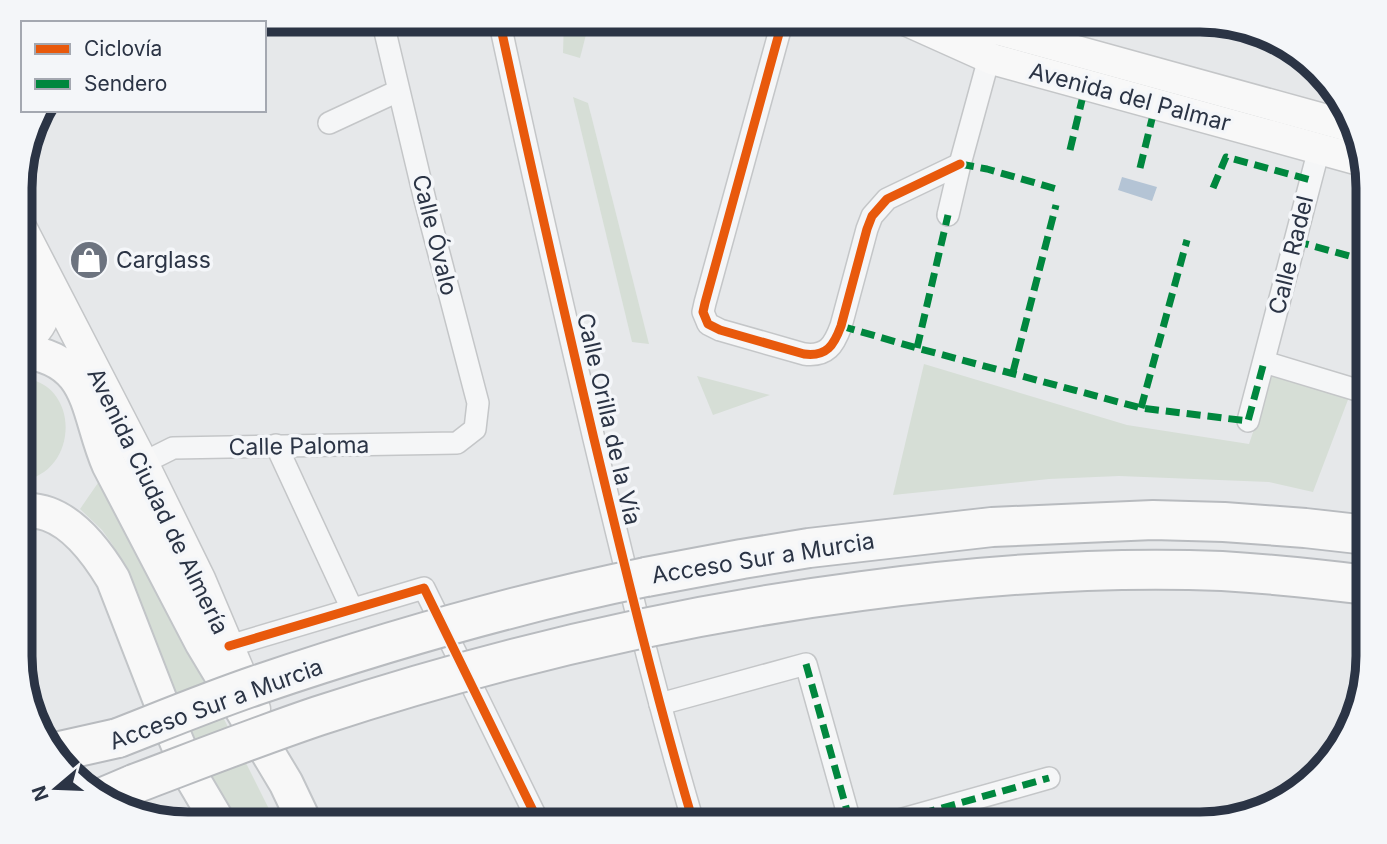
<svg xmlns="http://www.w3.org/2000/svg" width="1387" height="844" font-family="Inter,sans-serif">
	<rect width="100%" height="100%" fill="#e6e8ea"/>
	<g fill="#d6ded6">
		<path d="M564,19h26l-10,39 -17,-5z"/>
		<path d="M573,97l15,6 61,241 -17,-2z"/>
		<path d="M924,364l203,61 122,19 24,-71 76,24 -36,95 -44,-10 -150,-6 -70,3 -156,16z"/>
		<path d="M697,376l73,19 -57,20z"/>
		<path d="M21,378c59,3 60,94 0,103z"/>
		<path d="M100,480l99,189 78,156h-37l-21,-28 -44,-99 -32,-84 -31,-70 -10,-14 -22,-21z"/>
	</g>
	<path fill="#b4c4d5" d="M1122,177l35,10 -5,14 -34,-11z"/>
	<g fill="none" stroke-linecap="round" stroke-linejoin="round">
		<defs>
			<g id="street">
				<path d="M499,19c30,140 62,280 95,420 31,129 62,258 100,386"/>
				<path d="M783,19l-78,284 -2,9 5,12 12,6 84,24c23,3 30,-9 37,-28l26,-97 5,-13 15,-17 73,-35"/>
				<path d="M329,123l69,-32"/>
				<path d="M948,215l12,-51 29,-106"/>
				<path d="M1264,362l103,31"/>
				<path d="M1248,421l71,-272"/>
				<path d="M276,445l76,164"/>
				<path d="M143,463l30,-15 284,-5 18,-14 3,-26 -53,-203 -43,-181"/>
				<path d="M229,646l195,-58 116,237"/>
				<path d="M660,704l146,-40 45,161"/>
				<path d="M505,825l30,-10"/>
				<path d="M881,825l168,-47"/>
			</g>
			<g id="secondary">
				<path d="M903,19l89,40 371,102"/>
				<path d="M932,22l68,8 352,97"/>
				<path d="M21,227l122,236 57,116 55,130"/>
				<path d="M21,344c27,-19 28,-36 21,-66"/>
			</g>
			<g id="primary">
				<path d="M21,351c73,8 65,62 88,114l93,178 84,140 20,42"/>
				<path d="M21,509c9,1 18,2 27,5 28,10 50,40 65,65l56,144 22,53 29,49"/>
			</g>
			<g id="highway">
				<path d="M646,577l96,-18 67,-11 183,-21 161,-7 71,2 81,6 62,7"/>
				<path d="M51,753l67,-15"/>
				<path d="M101,798l33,-14"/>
			</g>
		</defs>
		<use href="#street" stroke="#c4c6c8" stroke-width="24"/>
		<use href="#secondary" stroke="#c4c6c8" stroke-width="33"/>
		<use href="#primary" stroke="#c2c5c8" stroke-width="37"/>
		<use href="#highway" stroke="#b8bbbf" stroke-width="42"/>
		<use href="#street" stroke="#f5f6f7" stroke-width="21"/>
		<use href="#secondary" stroke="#f8f8f8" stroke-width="30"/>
		<use href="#primary" stroke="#f8f8f8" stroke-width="33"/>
		<use href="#highway" stroke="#f8f8f8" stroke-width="38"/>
		<defs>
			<g id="highway-bridge">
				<path d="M118,738c46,-18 92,-37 139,-53 127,-43 257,-81 389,-108"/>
				<path d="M134,784c61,-23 122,-47 184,-68 177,-58 359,-101 544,-125 119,-16 240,-25 360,-20 49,3 97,8 145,14"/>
			</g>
		</defs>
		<use href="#highway-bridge" stroke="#b8bbbf" stroke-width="42" stroke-linecap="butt"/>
		<use href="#highway-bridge" stroke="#f8f8f8" stroke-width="38"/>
		<g stroke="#00873e" stroke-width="7" stroke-dasharray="14 7" stroke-linecap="butt">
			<path d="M1070,150l12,-50"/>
			<path d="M960,164l27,5 73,21"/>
			<path d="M1140,168l12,-49"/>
			<path d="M1213,188l13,-31 85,23"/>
			<path d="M1295,241l72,20"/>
			<path d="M841,326l76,22 224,60 107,13 16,-59"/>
			<path d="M917,348l31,-133"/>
			<path d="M1013,372l43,-167"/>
			<path d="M1141,408l46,-168"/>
			<path d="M806,664l45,161"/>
			<path d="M881,825l168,-47"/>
		</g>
		<defs>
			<g id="cycleway">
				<path d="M499,19c30,140 62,280 95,420 31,129 62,258 100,386"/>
				<path d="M783,19l-78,284 -2,9 5,12 12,6 84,24c23,3 30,-9 37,-28l26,-97 5,-13 15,-17 73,-35"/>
				<path d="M229,646l195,-58 116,237"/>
			</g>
		</defs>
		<use href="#cycleway" stroke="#f4f6f9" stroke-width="13"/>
		<use href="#cycleway" stroke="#e8590c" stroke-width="9"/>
	</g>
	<defs>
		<symbol id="shop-disc" viewBox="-11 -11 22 22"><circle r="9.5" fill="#6c737f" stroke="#f4f6f9"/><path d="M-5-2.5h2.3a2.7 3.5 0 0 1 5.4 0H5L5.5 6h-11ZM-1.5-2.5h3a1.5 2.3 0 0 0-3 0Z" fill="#fff"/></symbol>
	</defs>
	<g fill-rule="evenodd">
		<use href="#shop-disc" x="67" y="238" width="44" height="44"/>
	</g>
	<g text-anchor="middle" stroke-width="7" stroke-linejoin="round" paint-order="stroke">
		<g font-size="23" fill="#2b3445" stroke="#f4f6f9">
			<text transform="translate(1130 97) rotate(15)" y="8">Avenida del Palmar</text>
			<text transform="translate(435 235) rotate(76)" y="8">Calle Óvalo</text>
			<text transform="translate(1291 255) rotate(-76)" y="8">Calle Radel</text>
			<text transform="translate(609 419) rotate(77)" y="8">Calle Orilla de la Vía</text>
			<text transform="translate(299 446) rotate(-1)" y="8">Calle Paloma</text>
			<text transform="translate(158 501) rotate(64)" y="8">Avenida Ciudad de Almería</text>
			<text transform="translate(763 558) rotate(-9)" y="8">Acceso Sur a Murcia</text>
			<text transform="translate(216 704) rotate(-20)" y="8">Acceso Sur a Murcia</text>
		</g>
		<g font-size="23" fill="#2b3445" stroke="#f4f6f9" text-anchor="start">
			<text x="116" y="268">Carglass</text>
		</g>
	</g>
	<path d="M0 0H1387V844H0ZM188 32H1200A156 156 0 0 1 1356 188V656A156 156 0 0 1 1200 812H188A156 156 0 0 1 32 656V188A156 156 0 0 1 188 32Z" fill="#f4f6f9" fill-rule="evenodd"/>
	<path fill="none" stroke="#2b3445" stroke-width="9" d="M188 32H1200A156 156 0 0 1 1356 188V656A156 156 0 0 1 1200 812H188A156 156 0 0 1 32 656V188A156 156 0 0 1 188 32Z"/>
	<rect x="21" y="21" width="245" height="91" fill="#f4f6f9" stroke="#a4a8b1" stroke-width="2"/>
	<rect x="35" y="44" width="35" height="10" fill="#e8590c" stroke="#a4a8b1" stroke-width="2"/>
	<text x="84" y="56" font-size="21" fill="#2b3445">Ciclovía</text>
	<rect x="35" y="79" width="35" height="10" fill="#00873e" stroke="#a4a8b1" stroke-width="2"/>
	<text x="84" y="91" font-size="21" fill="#2b3445">Sendero</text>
	<g transform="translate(56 788) rotate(251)" stroke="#f4f6f9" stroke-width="5" paint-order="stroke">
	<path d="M0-5L12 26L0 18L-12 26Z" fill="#2b3445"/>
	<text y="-10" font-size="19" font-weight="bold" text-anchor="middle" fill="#2b3445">N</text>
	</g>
</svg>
